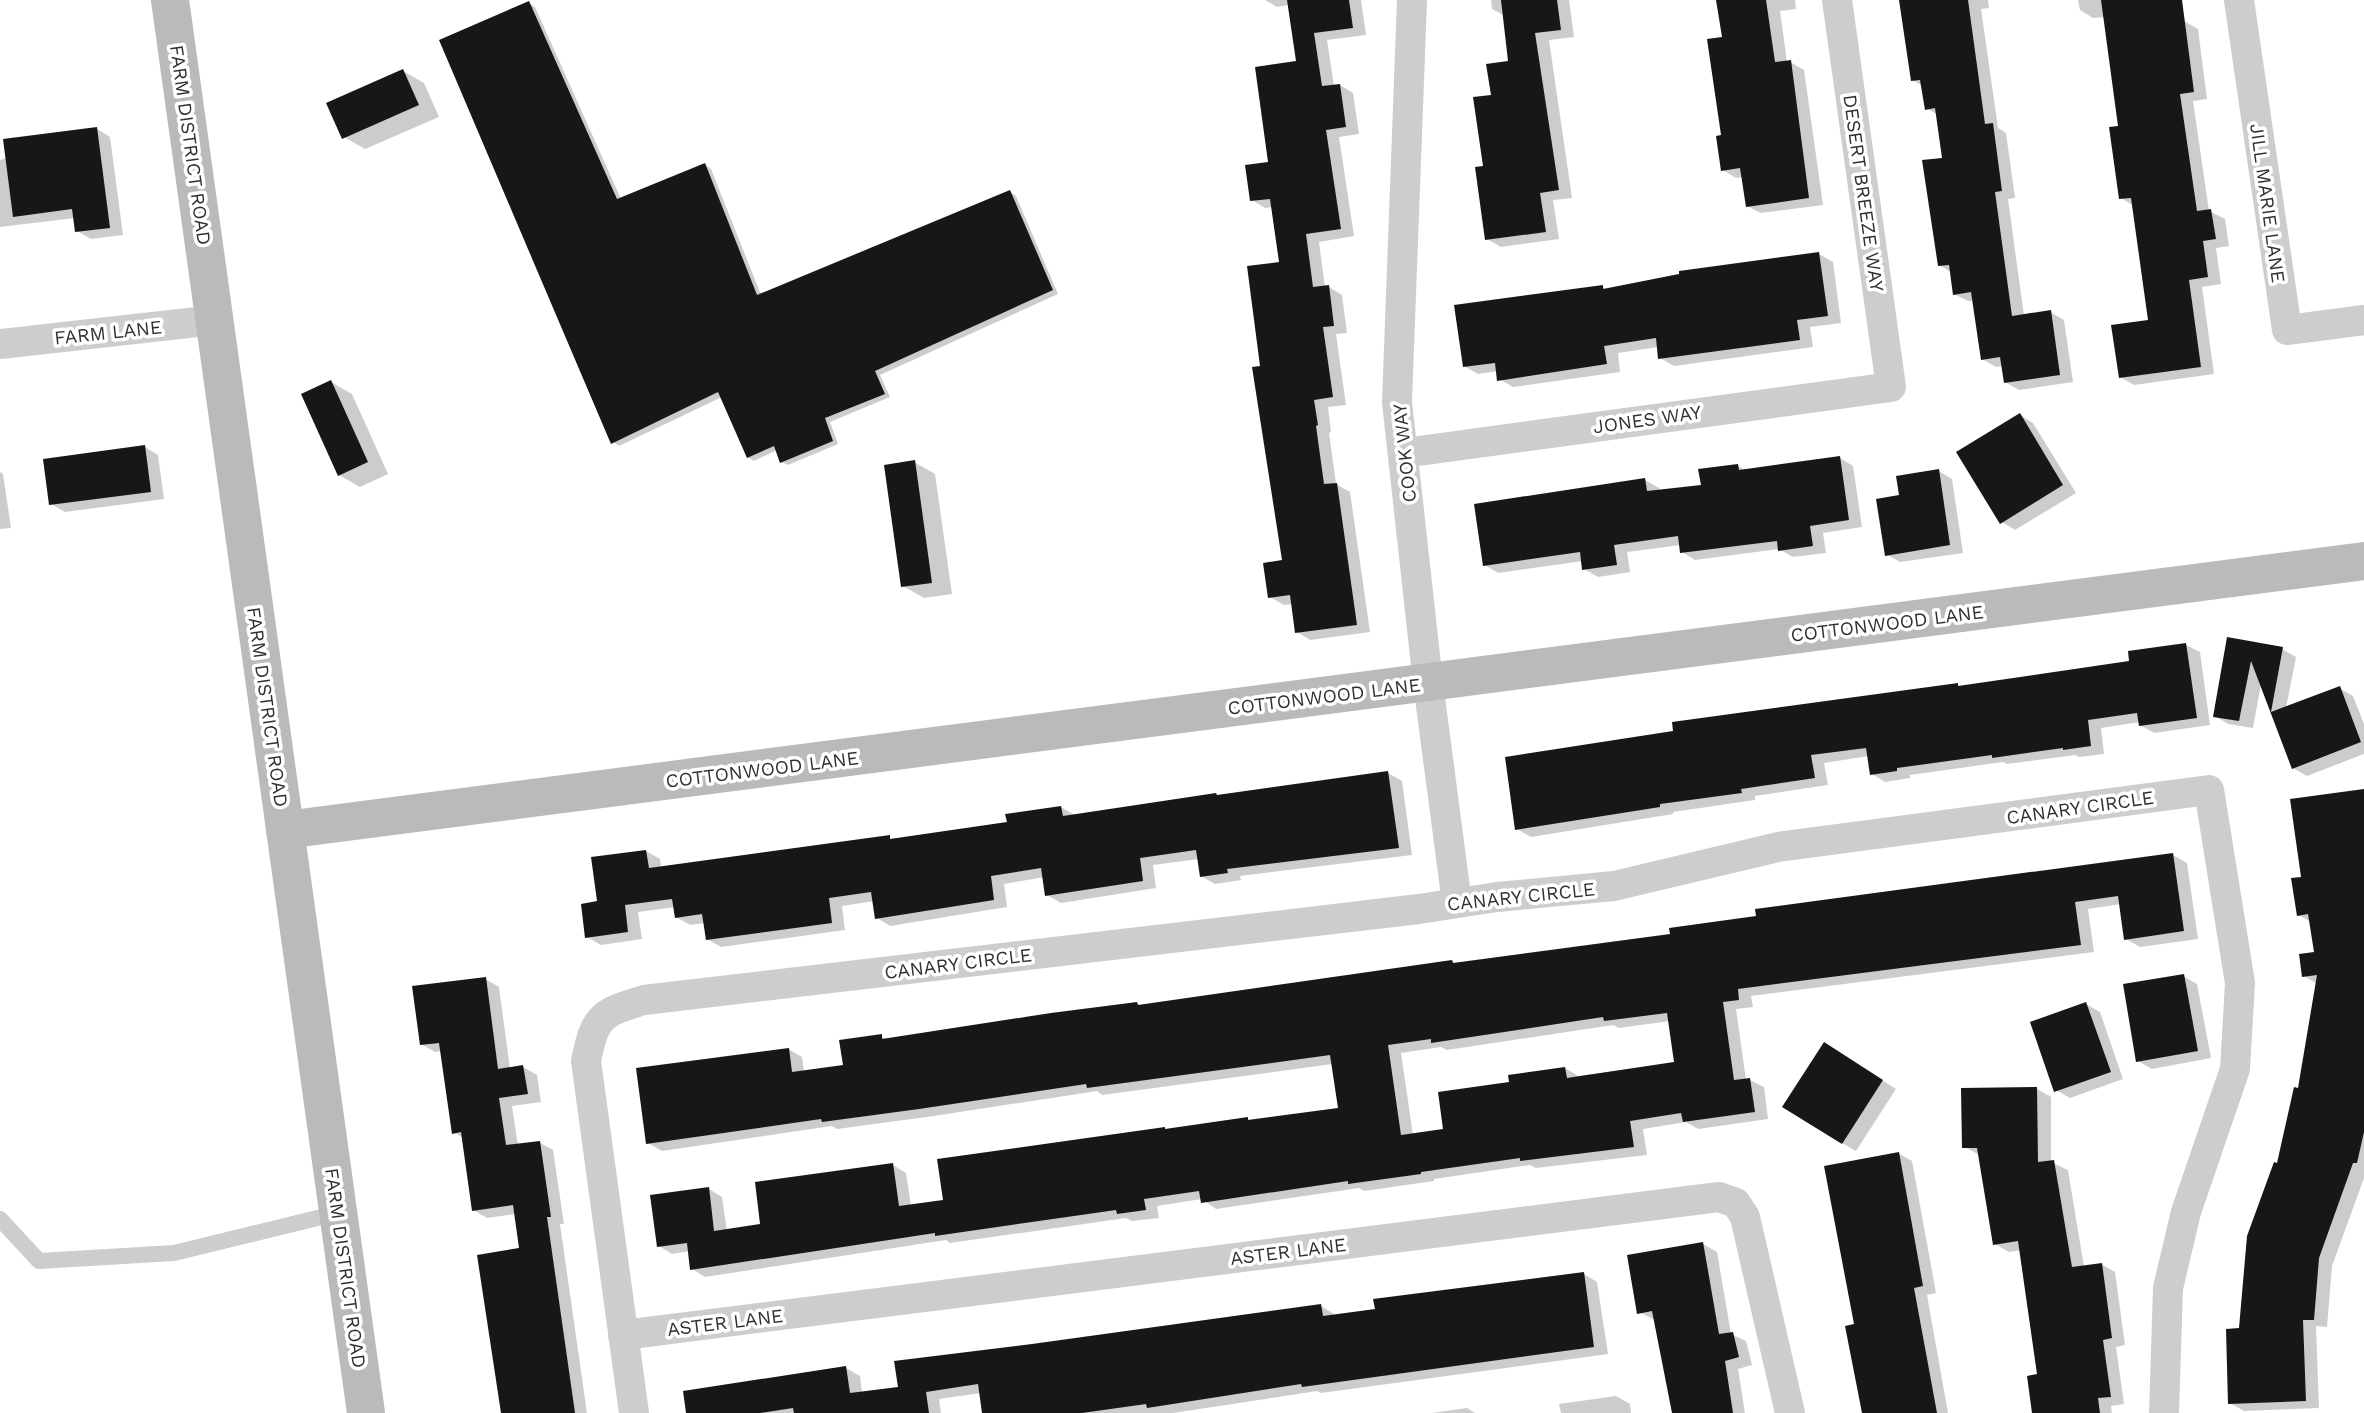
<svg xmlns="http://www.w3.org/2000/svg" width="2364" height="1413" font-family="'Work Sans',sans-serif">
	<rect width="100%" height="100%" fill="#fff"/>
	<g fill="#0003" fill-rule="evenodd">
		<path d="M1265,0h96l5,35 -39,5 7,46 6,-1 13,8 6,41 -20,3 15,99 -35,6 6,45h4l13,8 5,38 -11,1 10,71 -18,2 3,25 -2,1 7,51 14,8 20,140 -60,8 -13,-8 -4,-28 -9,1 -14,-8 14,-35 -22,-194 19,-104 -8,-57 -8,1 -13,-8 18,-37 28,-100 -9,-58 -12,2z"/>
		<path d="M1491,0h78l5,37 -25,3 23,158 -19,2 6,39 -58,8 -14,-8 -2,-72 8,-71 17,-34 -5,-46 -13,-7z"/>
		<path d="M1718,0h77l1,9 -16,2 7,51h3l14,8 19,135 -62,8 -14,-7 -4,-29 -7,1 -13,-8 1,-132z"/>
		<path d="M1900,0h88l1,8 -8,1 17,119 8,5 9,65 -7,1 16,117 26,-4 14,8 9,62 -54,8 -14,-8 -2,-16 -7,1 -14,-8 -8,-58h-6l-14,-7 -3,-22 -12,-7 5,-106 -6,-44 -12,-7 -3,-22 -11,-6z"/>
		<path d="M2078,0h100l6,21 14,8 9,70 -14,2 16,110 16,8 4,27 -13,2 5,36 -19,3 12,87 -80,11 -14,-8 30,-56 -16,-115 -13,-8 -1,-71 -15,-110 -12,1 -13,-8z"/>
		<path d="M529,3l6,4 86,192 84,-34 6,4 50,126 249,-103 6,4 42,98 -178,81 10,22 -60,25 8,22 -50,21 -6,-3 -5,-12 -23,11 -6,-4 -26,-60 -103,49 -6,-4z"/>
		<path d="M403,71l21,12 15,34 -74,32 -21,-12z"/>
		<path d="M97,129l13,8 13,98 -32,4 -14,-8 -2,-13 -75,9v-67z"/>
		<path d="M1819,254l14,8 8,61 -31,4 3,20 -139,19 -14,-8 -2,-11 -40,6 2,19 -107,15 -14,-8 -1,-8 -20,3 -14,-8 138,-79 6,3 73,-14z"/>
		<path d="M331,382l21,12 36,80 -28,13 -21,-12z"/>
		<path d="M2020,415l13,8 43,70 -61,37 -13,-8z"/>
		<path d="M145,447l13,8 6,44 -99,13 -14,-8z"/>
		<path d="M1840,458l13,8 9,61 -39,6 3,20 -33,4 -14,-8 -84,11 -13,-8 -1,-7 -54,7 3,20 -32,5 -14,-8 -1,-8 -85,12 -13,-8 160,-85 14,8 1,4 43,-6 35,-20 9,5z"/>
		<path d="M914,462l21,12 17,120 -28,4 -21,-12z"/>
		<path d="M1939,471l13,8 11,74 -63,9 -14,-8 15,-58z"/>
		<path d="M0,472l3,2 8,54 -11,1z"/>
		<path d="M2229,639l53,10 14,8 -10,51 53,-20 14,8 11,28v30l-57,22 -14,-8 -32,-84 -8,44 -25,-4 -13,-8z"/>
		<path d="M2186,645l14,7 10,73 -56,8 -14,-8v-3l-39,6 3,26 -25,3 -4,-2 -68,9 -4,-2 -93,13v3l-25,4 -13,-8 -3,-18 -45,7 4,22 -73,11v4l-82,12v2l-142,23 -14,-8 441,-144 4,2 169,-25z"/>
		<path d="M1388,773l14,8 10,74 -172,21 1,4 -26,4 -14,-8 -2,-17 -46,6 3,23 -95,15 -14,-8 -3,-18 -40,7 3,23 -117,19 -13,-8 -3,-17 -32,5 3,24 -124,17 -14,-8 -2,-16 -15,2 -14,-8 -1,-10 -37,5 4,27 -41,6 -14,-8 12,-34 47,-52 14,8 1,9 348,-44 52,-17 15,9z"/>
		<path d="M2364,791v387l-32,88 -5,61 -11,-1 3,82 -75,3 -14,-8 11,-73 37,-164 21,-76 18,-106 -13,-8 12,-23 -5,-31 -13,-7 5,-37z"/>
		<path d="M2173,855l14,8 11,76 -58,8 -14,-8 -5,-35 -33,5 6,43 -343,44 2,11 -17,2 10,71h4l14,7 4,32 -70,10 -12,-7 -43,7 4,26 -111,13 -6,-3 -96,14v2l-70,10 -5,-3 -143,21 -14,-10 -45,7 2,12 -27,3 -6,-3 -176,25 -4,-3 -241,37 -13,-8 -3,-18 -17,3 -13,-8 50,-57 13,8 5,34 35,-5 131,-61 13,8 5,33 34,-5 219,-72 3,1 81,-11 4,2 88,-12 -7,-45 -231,31 -5,-4 -163,25 -97,13 -5,-3 -170,25 -14,-8 140,-94 14,8 2,15 40,-5 37,-31 7,4 249,-37 4,3 311,-45 5,4 215,-29zM1670,1021l6,42 -98,13 -13,-8 -54,16 -66,46 -32,5 -12,-82 40,-6 6,3 166,-25 6,3z"/>
		<path d="M2183,976l14,8 14,74 -59,11 -14,-8z"/>
		<path d="M485,979l14,8 11,82 13,-2 14,8 4,27 -29,4 6,40 22,-3 13,7 11,74h-4l27,189h-85l19,-163 -5,-36 -29,4 -14,-8 -10,-72 -9,-6 -12,-81 -7,1 -14,-8z"/>
		<path d="M2086,1004l14,8 23,67 -53,19 -14,-8z"/>
		<path d="M1838,1052l58,37 -40,62 -14,-8z"/>
		<path d="M2037,1089l14,8v65l17,8 16,97 17,-3 14,8 10,73 -9,2 8,57 -13,2 1,7h-78l5,-37 -18,-126 -12,2 -14,-8 -15,-89 -16,-8z"/>
		<path d="M1898,1153l14,8 24,132 -9,2 21,118h-84l-8,-87z"/>
		<path d="M1703,1244l14,8 14,82 15,7 6,24 -14,4 7,44h-71l-19,-93 -16,-8z"/>
		<path d="M1584,1274l13,8 11,72 -287,39 -4,-2 -144,22h-190l-2,-20 -42,6 2,14h-253l158,-45 14,8 2,17 38,-5 421,-82 13,8 1,2z"/>
		<path d="M1616,1396l14,8 1,9h-70l-2,-9z"/>
		<path d="M1467,1408l8,5h-43z"/>
	</g>
	<g fill="#171717" fill-rule="evenodd">
		<path d="M1287,0h62l4,28 -39,5 8,53 18,-2 6,43 -20,3 15,99 -35,5 7,53 16,-2 5,41 -11,1 10,70 -19,3 4,25 -2,1 8,58 13,-1 20,142 -62,8 -5,-38 -22,3 -5,-35 19,-3 -30,-193 8,-1 -13,-100 32,-4 -9,-63 -20,2 -5,-36 23,-3 -13,-95 41,-6z"/>
		<path d="M1501,0h56l4,30 -26,3 24,157 -19,3 6,39 -61,8 -10,-73 8,-1 -10,-69 18,-2 -5,-31 22,-3z"/>
		<path d="M1716,0h50l9,62 16,-2 18,138 -63,9 -6,-39 -19,3 -5,-35 5,-1 -14,-96 15,-2z"/>
		<path d="M1899,0h69l17,124 8,-1 9,68 -7,1 17,124 39,-6 9,65 -56,8 -4,-26 -19,3 -10,-68 -18,3 -4,-30 -11,1 -16,-106 20,-2 -7,-50 -10,2 -5,-30 -9,1z"/>
		<path d="M2101,0h81l12,92 -14,2 17,117 14,-2 5,30 -13,2 5,36 -19,3 12,87 -82,11 -8,-53 37,-5 -17,-122 -12,1 -10,-72 9,-1z"/>
		<path d="M529,1l88,198 88,-36 52,132 253,-105 43,100 -178,81 10,23 -60,24 8,23 -53,22 -6,-17 -27,12 -29,-66 -107,52 -172,-404z"/>
		<path d="M403,69l16,36 -77,34 -16,-36z"/>
		<path d="M97,127l13,101 -35,4 -3,-23 -59,8 -10,-78z"/>
		<path d="M1819,252l9,64 -31,4 3,20 -142,19 -2,-21 -52,8 3,18 -110,17 -2,-18 -32,4 -9,-62 149,-20v4l76,-15v-3z"/>
		<path d="M331,380l37,82 -30,14 -37,-82z"/>
		<path d="M2020,413l43,72 -63,39 -44,-72z"/>
		<path d="M145,445l6,47 -102,13 -6,-46z"/>
		<path d="M1840,456l9,64 -39,6 3,20 -35,5 -1,-10 -97,12 -2,-17 -64,9 3,20 -35,5 -2,-18 -97,14 -9,-62 171,-26 2,13 54,-6 -3,-16 40,-5 1,6z"/>
		<path d="M915,460l17,123 -31,4 -17,-122z"/>
		<path d="M1939,469l11,76 -65,11 -9,-57 23,-4 -3,-19z"/>
		<path d="M2227,637l56,10 -12,65 69,-26 21,56 -69,27 -41,-108 -12,60 -26,-4z"/>
		<path d="M2186,643l11,75 -58,8 -2,-13 -49,7 3,26 -28,4v-2l-71,10v-3l-95,13v3l-27,4 -4,-27 -55,7 4,23 -74,11 1,4 -82,11v3l-145,23 -10,-73 168,-26 -1,-9 286,-39v3l171,-25 -1,-10z"/>
		<path d="M1388,771l11,77 -172,21 1,4 -28,4 -4,-27 -56,8 3,23 -98,15 -4,-28 -50,8 3,24 -119,19 -4,-27 -42,6 3,25 -126,17 -4,-26 -27,4 -3,-19 -47,6 3,27 -43,6 -4,-34 16,-3 -6,-44 55,-7 3,18 241,-33v4l117,-17 -2,-8 56,-8 2,10 153,-23 1,2z"/>
		<path d="M2364,789v343l-7,31h-4l-34,95 -5,62h-11l3,81 -78,3 -2,-75 13,-1 8,-92 27,-74 3,1 17,-76 4,1 19,-113 -15,2 -3,-23 15,-2 -6,-38 -11,2 -6,-38 10,-1 -11,-78z"/>
		<path d="M2173,853l11,78 -60,9 -6,-44 -43,6 6,43 -343,44 1,11 -16,2 11,78 16,-2 5,34 -72,10 -2,-9 -51,8 4,26 -114,14v-3l-99,14v2l-73,10v-3l-147,22 -2,-12 -55,8 2,11 -29,4 -1,-4 -181,26v-3l-245,37 -3,-27 -30,4 -7,-52 59,-8 5,44 46,-7 -5,-42 138,-19 6,43 44,-6 -6,-41 228,-32v2l83,-12v3l90,-12 -8,-53 -243,33 -1,-4 -167,25 -97,13 -1,-3 -175,25 -10,-76 153,-20 3,24 51,-7 -4,-25 43,-6v5l169,-26 86,-11 1,3 314,-45 1,3 217,-29 -1,-6 87,-12 -1,-7zM1667,1013l7,49 -107,16 -2,-11 -57,8 1,7 -71,10 5,37 -42,6 -13,-90 43,-6v4l172,-26 1,4z"/>
		<path d="M2184,974l14,77 -62,11 -13,-78z"/>
		<path d="M486,977l12,92 25,-4 5,29 -29,4 7,47 34,-4 11,76h-4l28,196h-74l-24,-158 42,-7 -6,-43 -41,6 -11,-79 -9,2 -13,-91 -19,2 -8,-59z"/>
		<path d="M2086,1002l25,70 -57,20 -24,-70z"/>
		<path d="M1824,1042l59,38 -41,64 -60,-37z"/>
		<path d="M2037,1087l1,75 16,-2 18,107 30,-4 10,75 -9,2 8,57 -13,1 2,15h-68l-5,-37 10,-2 -19,-133 -25,4 -16,-97h-15l-1,-60z"/>
		<path d="M1899,1152l24,134 -9,2 23,125h-75l-17,-87 9,-2 -30,-158z"/>
		<path d="M1703,1242l16,92 14,-2 6,25 -14,4 8,52h-61l-20,-102 -15,3 -10,-59z"/>
		<path d="M1584,1272l10,75 -292,40 -1,-3 -154,24 -1,-4 -64,9h-100l-4,-29 -52,8 3,21h-135l-1,-5 -33,5h-74l-3,-22 163,-25 4,27 48,-6 -4,-26 138,-17 289,-40 2,12 52,-7 -2,-10z"/>
	</g>
	<g fill="none" stroke-linecap="round" stroke-linejoin="round">
		<path stroke="#cdcdcd" stroke-width="16" d="M0,1219l39,42 135,-8 164,-40"/>
		<g stroke="#cdcdcd" stroke-width="30">
			<path d="M1412,0l-15,402 31,281 29,220"/>
			<path d="M2239,0l48,330 77,-10"/>
			<path d="M0,344l215,-24"/>
			<path d="M1404,453l487,-66 -54,-387"/>
			<path d="M623,1335l1096,-138 17,6 9,14 45,196"/>
			<path d="M634,1413l-48,-352c9,-45 15,-48 58,-61l775,-91 78,-12 117,-11 164,-39 431,-57 31,193 -5,86 -49,143 -18,76 -4,125"/>
		</g>
		<g stroke="#bababa" stroke-width="38">
			<path d="M170,0l196,1413"/>
			<path d="M285,830l2079,-269"/>
		</g>
	</g>
	<g text-anchor="middle" stroke-width="7" stroke-linejoin="round" paint-order="stroke">
		<g font-size="19" fill="#303030" stroke="#fff">
			<text transform="translate(191 145) rotate(82)" y="7">FARM DISTRICT ROAD</text>
			<text transform="translate(1864 193) rotate(82)" y="7">DESERT BREEZE WAY</text>
			<text transform="translate(2268 203) rotate(82)" y="7">JILL MARIE LANE</text>
			<text transform="translate(108 332) rotate(-6)" y="7">FARM LANE</text>
			<text transform="translate(1647 419) rotate(-8)" y="7">JONES WAY</text>
			<text transform="translate(1404 453) rotate(-96)" y="7">COOK WAY</text>
			<text transform="translate(1887 623) rotate(-7)" y="7">COTTONWOOD LANE</text>
			<text transform="translate(1324 696) rotate(-7)" y="7">COTTONWOOD LANE</text>
			<text transform="translate(268 707) rotate(82)" y="7">FARM DISTRICT ROAD</text>
			<text transform="translate(762 769) rotate(-7)" y="7">COTTONWOOD LANE</text>
			<text transform="translate(2080 807) rotate(-8)" y="7">CANARY CIRCLE</text>
			<text transform="translate(1521 896) rotate(-6)" y="7">CANARY CIRCLE</text>
			<text transform="translate(958 963) rotate(-7)" y="7">CANARY CIRCLE</text>
			<text transform="translate(1288 1251) rotate(-7)" y="7">ASTER LANE</text>
			<text transform="translate(346 1268) rotate(82)" y="7">FARM DISTRICT ROAD</text>
			<text transform="translate(725 1322) rotate(-7)" y="7">ASTER LANE</text>
		</g>
	</g>
</svg>
